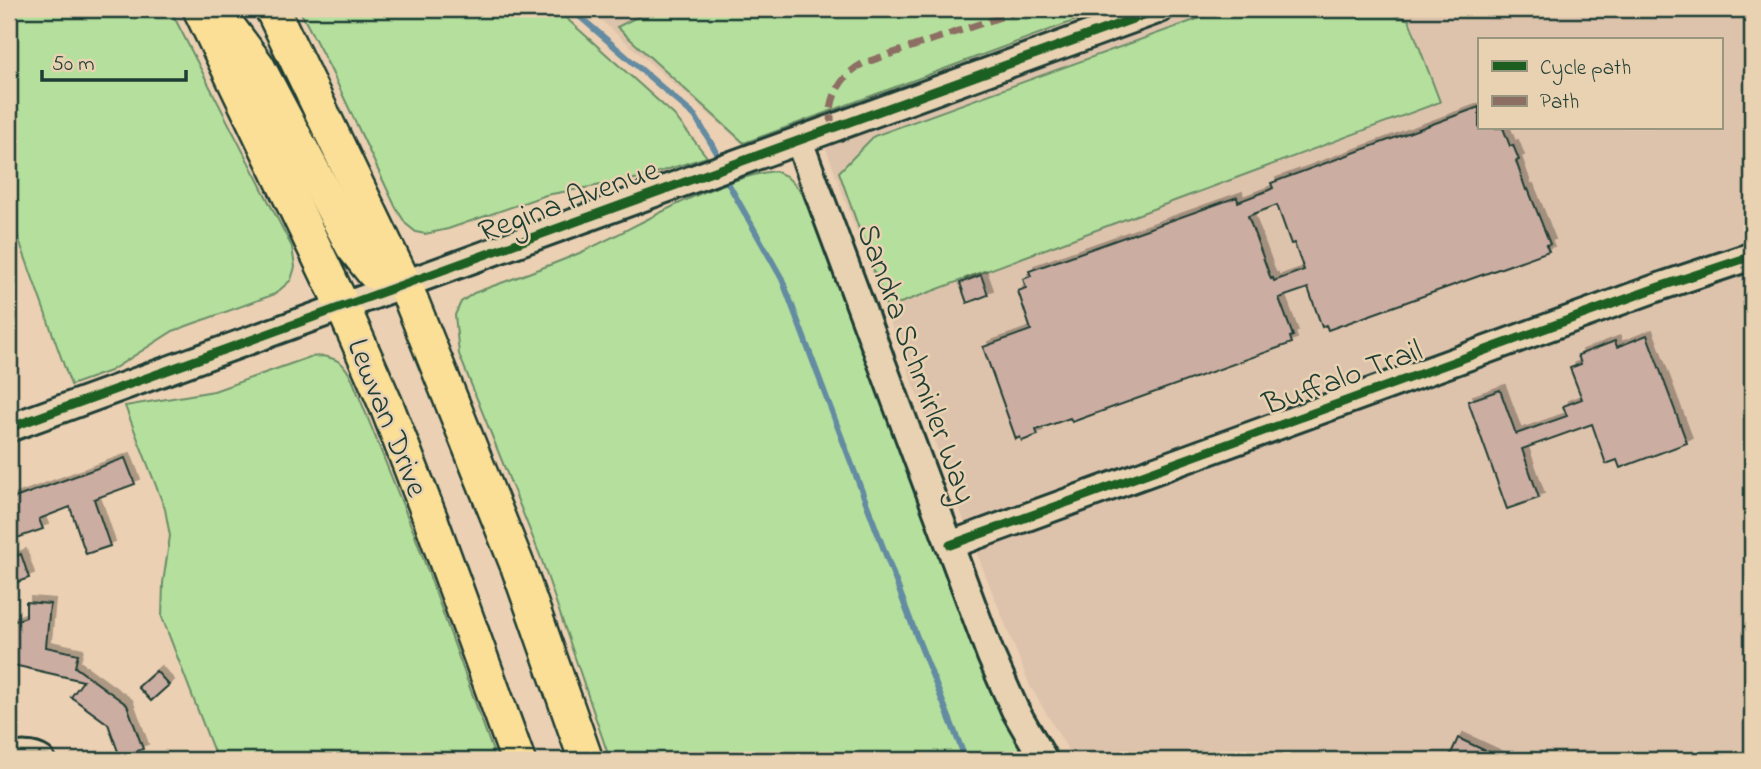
<svg xmlns="http://www.w3.org/2000/svg" width="1761" height="769" font-family="'Indie Flower',sans-serif">
	<defs>
		<filter id="shadow"><feDropShadow dx="5" dy="-5" stdDeviation="0" flood-color="#0004"/></filter>
	</defs>
	<rect width="100%" height="100%" fill="#ebd0b3"/>
	<filter id="ink" filterUnits="userSpaceOnUse"><feTurbulence type="fractalNoise" baseFrequency=".0143" numOctaves="2"/><feDisplacementMap in="SourceGraphic" scale="14" xChannelSelector="R" yChannelSelector="G"/><feConvolveMatrix kernelMatrix="1 2 1 2 8 2 1 2 1" color-interpolation-filters="sRGB"/></filter>
	<g filter="url(#ink)">
		<path fill="#dec3ac" fill-rule="evenodd" d="M588,9h1164v751h-678l-44,-74 -63,-157 -152,-410 -72,25zM1479,40h242v88h-242z"/>
		<g fill="#b5df9d" stroke="#6a8e68" stroke-width="2">
			<path d="M9,9h161l122,238 3,20 -4,13 -16,14 -102,37 -63,40 -39,14 -62,-173z"/>
			<path d="M299,9h257l118,106 33,42 -67,21 -94,17 -98,34 -23,5 -9,-2 -10,-8 -10,-16 -66,-140z"/>
			<path d="M653,9h453l-362,134 -127,-116z"/>
			<path d="M1225,9h155l29,11 31,82 -553,206 -48,-136 35,-36z"/>
			<path d="M775,171l11,5 16,16 186,494 44,74h-422l-69,-202 -82,-204 -4,-39 6,-13 13,-9c37,-14 74,-26 110,-42 57,-26 130,-73 191,-80z"/>
			<path d="M322,356c17,3 22,7 30,23l62,154 82,227h-279l-55,-143 1,-34 7,-47 -5,-27 -40,-103 89,-15 96,-34z"/>
		</g>
		<g fill="none" stroke-linecap="round" stroke-linejoin="round">
			<g stroke="#638ba2" stroke-width="6">
				<path d="M571,9l124,107 22,37"/>
				<path d="M728,183l54,96 131,348 53,133"/>
			</g>
		</g>
		<g fill="#ccada1" stroke="#1f3d34" stroke-width="2" fill-rule="evenodd" filter="url(#shadow)">
			<path d="M1479,107v21h24l7,18 3,-1 6,15 -3,1 10,29 2,-1 22,55 -4,1 3,6 -221,79 -2,-5 -4,2 -14,-39 -29,10 14,38 -3,1 2,6 -220,79 -2,-4 -34,12 2,5 -16,6 -2,-4 -4,2 -33,-92 48,-17 -13,-39 8,-3 -3,-9 8,-3 -2,-5 208,-74 1,5 31,-12 4,-2 -2,-5zM1277,205l14,39 3,-1 10,27 -30,11 -1,-3 -2,1 -23,-63z"/>
			<path d="M981,275l7,20 -21,8 -7,-20z"/>
			<path d="M1647,335l40,108 -67,25 -3,-8 -11,4 -14,-40 -70,25 17,49 -32,11 -39,-108 32,-11 16,44 51,-18 -4,-10 19,-7 -12,-31 11,-4 -3,-9 37,-14 2,6z"/>
			<path d="M125,458l10,26 -41,15 16,47 -24,8 -16,-47 -31,12 4,10 -26,9 -4,-13 -4,2v-27z"/>
			<path d="M21,554l8,24 -20,7v-26z"/>
			<path d="M26,602l24,2 -4,43 32,7 -3,13 52,38 16,44 -23,8 -12,-33 -37,-27 12,-16 -74,-17v-41l17,-6z"/>
			<path d="M156,671l13,14 -18,16 -13,-14z"/>
			<path d="M1458,738l47,22h-57z"/>
		</g>
		<g fill="none" stroke-linecap="round" stroke-linejoin="round">
			<defs>
				<g id="minor">
					<path d="M799,141l192,515 24,54 29,50"/>
					<path d="M9,428l1151,-419"/>
					<path d="M950,545l709,-258 93,-31"/>
					<path d="M9,758c9,-3 24,-4 32,2"/>
				</g>
				<g id="major">
					<path d="M200,9l143,298 44,100 44,113 87,240"/>
					<path d="M272,9l133,276 113,282 68,193"/>
					<path d="M222,18l35,47 96,182 20,25 32,13"/>
				</g>
			</defs>
			<use href="#minor" stroke="#1f3d34" stroke-width="32"/>
			<use href="#major" stroke="#1f3d34" stroke-width="38"/>
			<use href="#minor" stroke="#e8d2b1" stroke-width="26"/>
			<use href="#major" stroke="#fbdf96" stroke-width="33"/>
			<path stroke="#8d6e63" stroke-width="7" stroke-dasharray="14 7" stroke-linecap="butt" d="M833,129c-8,-26 7,-54 31,-66l160,-54"/>
			<defs>
				<g id="cycleway">
					<path d="M9,428l1151,-419"/>
					<path d="M950,545l709,-258 93,-31"/>
				</g>
			</defs>
			<use href="#cycleway" stroke="#e8d2b1" stroke-width="13"/>
			<use href="#cycleway" stroke="#1b5e20" stroke-width="9"/>
		</g>
	</g>
	<g text-anchor="middle" stroke-width="5" stroke-linejoin="round" paint-order="stroke">
		<g font-size="32" fill="#1f3d34" stroke="#e8d2b1">
			<text transform="translate(568 199) rotate(-20)" y="11">Regina Avenue</text>
			<text transform="translate(918 363) rotate(70)" y="11">Sandra Schmirler Way</text>
			<text transform="translate(1342 376) rotate(-20)" y="11">Buffalo Trail</text>
			<text transform="translate(389 417) rotate(68)" y="11">Lewvan Drive</text>
		</g>
	</g>
	<rect width="1761" height="769" fill="none" stroke="#e8d2b1" stroke-width="35"/>
	<rect x="18" y="18" width="1726" height="734" fill="none" stroke="#1f3d34" stroke-width="2.5" filter="url(#ink)"/>
	<rect x="1478" y="38" width="245" height="91" fill="#e8d2b1" stroke="#98967f" stroke-width="2"/>
	<rect x="1492" y="61" width="35" height="10" fill="#1b5e20" stroke="#98967f" stroke-width="2"/>
	<text x="1540" y="74" font-size="21" fill="#1f3d34">Cycle path</text>
	<rect x="1492" y="96" width="35" height="10" fill="#8d6e63" stroke="#98967f" stroke-width="2"/>
	<text x="1540" y="108" font-size="21" fill="#1f3d34">Path</text>
	<path d="M42 70v10h144v-10" fill="none" stroke="#1f3d34" stroke-width="3.5"/>
	<text x="52" y="70" font-size="21" fill="#1f3d34" stroke="#e8d2b1" stroke-width="5" paint-order="stroke">50 m</text>
</svg>
